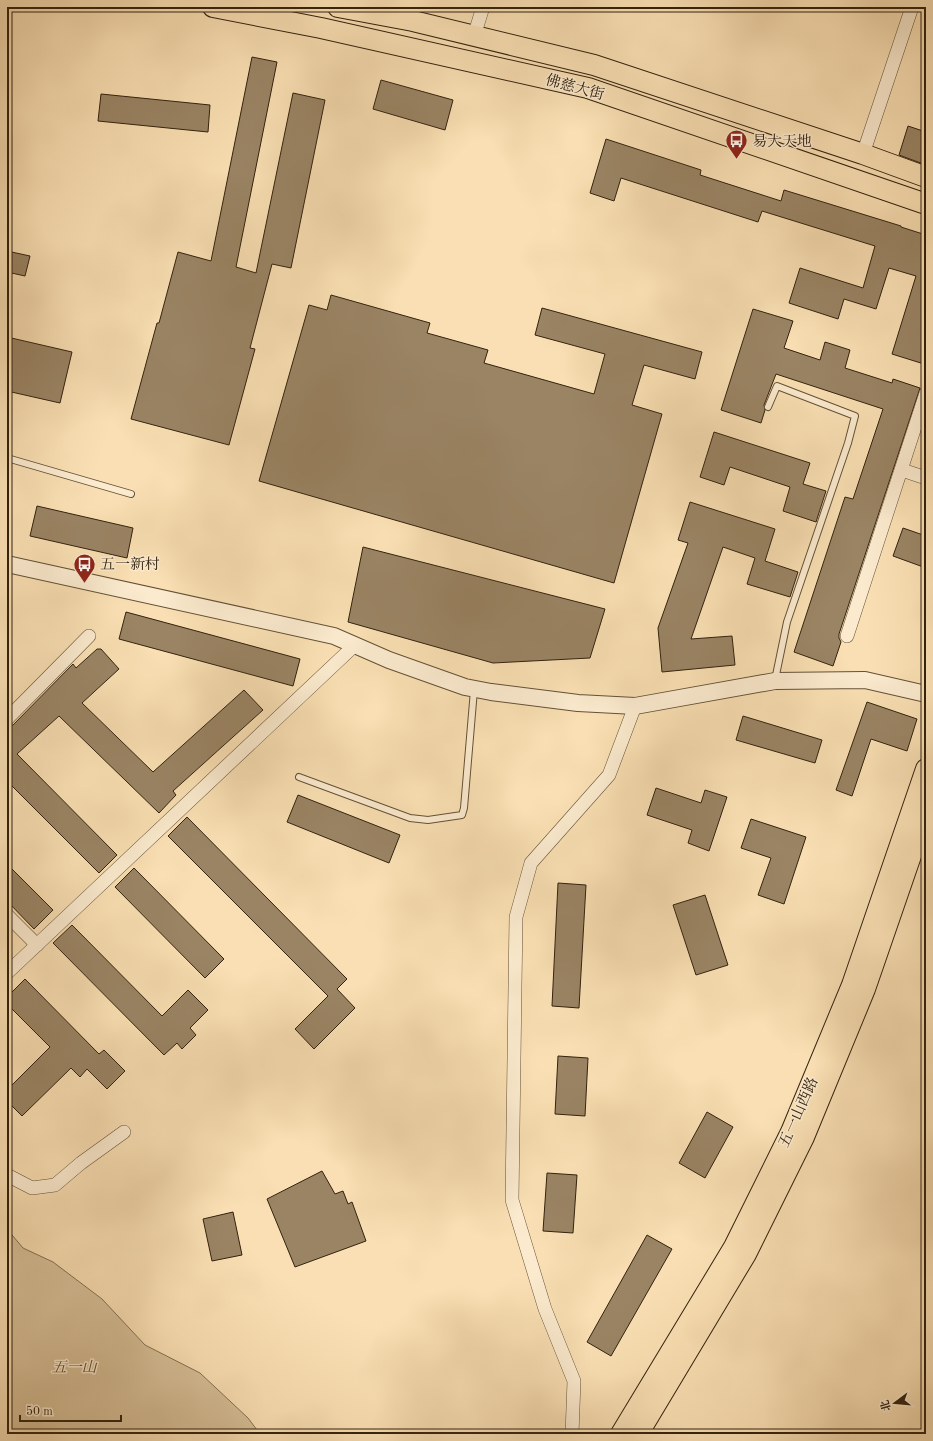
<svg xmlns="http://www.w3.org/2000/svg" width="933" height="1441" font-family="'Old Standard TT','Noto Serif SC',serif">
	<rect width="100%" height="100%" fill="#f9dfb3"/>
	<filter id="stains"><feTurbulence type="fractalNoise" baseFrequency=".005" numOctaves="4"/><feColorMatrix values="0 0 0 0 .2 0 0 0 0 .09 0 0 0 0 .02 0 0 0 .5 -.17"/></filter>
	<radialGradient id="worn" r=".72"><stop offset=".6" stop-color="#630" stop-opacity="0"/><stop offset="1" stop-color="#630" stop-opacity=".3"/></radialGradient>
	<path fill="#d7bf97" stroke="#857052" d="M7,1229l16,19 30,14 49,37 43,46 55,28 48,45 12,16h-253z"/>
	<g fill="#9a8464" stroke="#33220e">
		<path d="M252,57l25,5 -41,205 20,6 37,-180 32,7 -34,168 -19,-4 -22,84 5,1 -26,96 -98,-26 26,-96h2l19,-71 33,9z"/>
		<path d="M381,80l72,20 -8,30 -72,-21z"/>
		<path d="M101,94l109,11 -2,27 -110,-11z"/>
		<path d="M908,126l18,6v33l-27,-10z"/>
		<path d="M606,139l95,31 -1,5 81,26 3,-11 117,36v1l25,8v122l-2,7 -32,-10 24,-78 -27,-8 -13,41 -32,-10 -6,20 -49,-16 11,-35 63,20 12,-42 -113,-35 -4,11 -137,-44 -7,23 -24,-8z"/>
		<path d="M7,251l23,5 -5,20 -18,-4z"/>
		<path d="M331,295l99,28 -3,10 61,17 -4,13 110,31 11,-40 -70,-19 7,-27 160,44 -7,27 -51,-14 -12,40 30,9 -48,169 -355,-102 50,-176 18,5z"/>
		<path d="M753,309l40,12 -9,27 36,12 5,-18 25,8 -5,18 47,15 1,-4 27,9 -81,246v4l2,4 -8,24 -39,-14 51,-155 8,2 30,-90 -107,-35 -12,31 1,5 -4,13 -40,-13z"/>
		<path d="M7,337l65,15 -12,51 -53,-12z"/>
		<path d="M714,432l96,31 -7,21 23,7 -10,31 -33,-11 7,-24 -60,-20 -6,18 -24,-8z"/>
		<path d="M690,502l85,27 -10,32 33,11 -8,25 -43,-13 8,-26 -32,-11 -32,92 41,-3 3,29 -73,7 -4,-44 30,-85 -10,-3z"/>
		<path d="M37,506l96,22 -6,30 -97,-22z"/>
		<path d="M903,528l23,8v32l-33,-12z"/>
		<path d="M363,547l242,62 -15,49 -97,5 -145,-41z"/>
		<path d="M126,612l174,47 -7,27 -174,-47z"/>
		<path d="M97,649h4l18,20 -37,34 71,69 91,-82 19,20 -90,81 3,4 -17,18 -100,-97 -42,38 100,101 -18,18 -92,-92v-54l6,-2 60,-61 3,4z"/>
		<path d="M867,702l50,17 -10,32 -36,-12 -19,57 -16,-6z"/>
		<path d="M743,716l79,24 -7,23 -79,-23z"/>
		<path d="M656,788l45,15 4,-13 22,7 -18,54 -21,-8 4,-13 -45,-15z"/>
		<path d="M298,795l102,40 -11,28 -102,-41z"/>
		<path d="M187,817l160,162 -10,10 18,19 -41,41 -19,-20 33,-33 -160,-160z"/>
		<path d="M751,819l55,18 -22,67 -26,-9 13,-37 -30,-10z"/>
		<path d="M7,864l46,46 -19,19 -27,-28z"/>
		<path d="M134,868l90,91 -19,19 -90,-91z"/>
		<path d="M558,883l28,2 -7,123 -27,-2z"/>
		<path d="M705,895l23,70 -32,10 -23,-70z"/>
		<path d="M72,925l90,91 26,-26 20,20 -18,18 6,7 -14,14 -5,-6 -13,12 -111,-112z"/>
		<path d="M25,979l74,75 5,-4 21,21 -18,18 -20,-20 -7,8 -9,-9 -49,48 -15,-15v-11l43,-43 -43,-43v-7z"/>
		<path d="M558,1056l30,2 -3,58 -30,-2z"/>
		<path d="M707,1112l26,15 -28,51 -26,-15z"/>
		<path d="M322,1171l13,23 8,-3 5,13 4,-2 14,39 -71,26 -28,-68z"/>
		<path d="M547,1173l30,2 -4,58 -30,-2z"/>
		<path d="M233,1212l9,43 -30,6 -9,-42z"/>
		<path d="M647,1235l25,14 -61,107 -24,-14z"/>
	</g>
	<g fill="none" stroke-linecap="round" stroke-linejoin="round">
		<defs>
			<g id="service">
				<path d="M768,407l9,-21 78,30 -7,27 -61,179 -12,58"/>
				<path d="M7,458l124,36"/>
				<path d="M299,777l111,41 18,2 34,-5 2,-7 10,-118"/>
			</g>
			<g id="minor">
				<path d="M474,36l9,-29"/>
				<path d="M863,154l49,-147"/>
				<path d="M902,470l24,8"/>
				<path d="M847,636l79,-243"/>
				<path d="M7,719l82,-83"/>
				<path d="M7,915l30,30"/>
				<path d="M7,973l348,-328"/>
				<path d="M7,1175l25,13 23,-3 26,-22 43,-31"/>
				<path d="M572,1434l2,-53 -29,-72 -33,-109 4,-283 15,-54 78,-88 26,-69"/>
			</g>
			<path id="tertiary" d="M7,564l327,72 55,24 76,27 26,5 87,11 57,3 140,-25 90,-1 61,14"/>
			<g id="primary">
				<path d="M213,7l108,21 267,60 338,116"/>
				<path d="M338,7l75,14 181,44 269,89 63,23"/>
				<path d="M621,1434l113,-187 57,-115 61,-147 74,-216"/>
				<path d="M638,1434l108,-180 58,-117 61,-148 61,-177"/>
			</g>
		</defs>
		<use href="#service" stroke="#645137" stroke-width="8"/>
		<use href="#minor" stroke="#645137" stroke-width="14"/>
		<use href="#tertiary" stroke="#645137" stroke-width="18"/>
		<use href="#primary" stroke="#33220e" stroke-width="22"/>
		<use href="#service" stroke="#fbeace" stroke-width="6"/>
		<use href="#minor" stroke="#fbeace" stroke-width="13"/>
		<use href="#tertiary" stroke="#fbeace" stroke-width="16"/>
		<use href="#primary" stroke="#f9dfb3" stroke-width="20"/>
	</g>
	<defs>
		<symbol id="bus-pin" viewBox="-11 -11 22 30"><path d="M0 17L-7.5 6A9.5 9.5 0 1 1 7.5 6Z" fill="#8f2418" stroke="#fbeace"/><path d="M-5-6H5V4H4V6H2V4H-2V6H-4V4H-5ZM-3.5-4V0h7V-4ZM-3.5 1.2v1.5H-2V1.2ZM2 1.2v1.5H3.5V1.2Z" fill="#fff"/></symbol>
	</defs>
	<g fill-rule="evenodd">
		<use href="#bus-pin" x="724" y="128" width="25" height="34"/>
		<use href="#bus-pin" x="72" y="552" width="25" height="34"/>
	</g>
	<g text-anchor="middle" stroke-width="3" stroke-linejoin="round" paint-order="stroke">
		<g font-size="15" fill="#33220e" stroke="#fbeace">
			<text transform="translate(575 87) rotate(15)" y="5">佛慈大街</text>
			<text transform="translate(798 1112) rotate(-66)" y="5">五一山西路</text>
		</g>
		<g font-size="15" fill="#33220e" stroke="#fbeace" text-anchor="start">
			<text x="752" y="146">易大天地</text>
			<text x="100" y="569">五一新村</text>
		</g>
		<g font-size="15" font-style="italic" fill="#5c4930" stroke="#fbeace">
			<text x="74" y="1372">五一山</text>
		</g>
	</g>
	<rect width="933" height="1441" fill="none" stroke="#f9dfb3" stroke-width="24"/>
	<rect x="8" y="8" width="917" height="1425" fill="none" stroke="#33220e" stroke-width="2"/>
	<rect x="12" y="12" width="909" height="1417" fill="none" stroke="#33220e"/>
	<g transform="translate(895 1403) rotate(254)" stroke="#fbeace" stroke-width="3" paint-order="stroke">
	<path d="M0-3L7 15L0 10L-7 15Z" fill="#33220e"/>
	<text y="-6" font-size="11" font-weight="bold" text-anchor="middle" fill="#33220e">北</text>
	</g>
	<path d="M20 1415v6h101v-6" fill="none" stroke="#33220e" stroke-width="2"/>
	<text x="26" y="1415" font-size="12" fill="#33220e" stroke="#fbeace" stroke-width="3" paint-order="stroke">50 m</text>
	<rect width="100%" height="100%" filter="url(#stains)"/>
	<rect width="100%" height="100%" fill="url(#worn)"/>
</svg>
